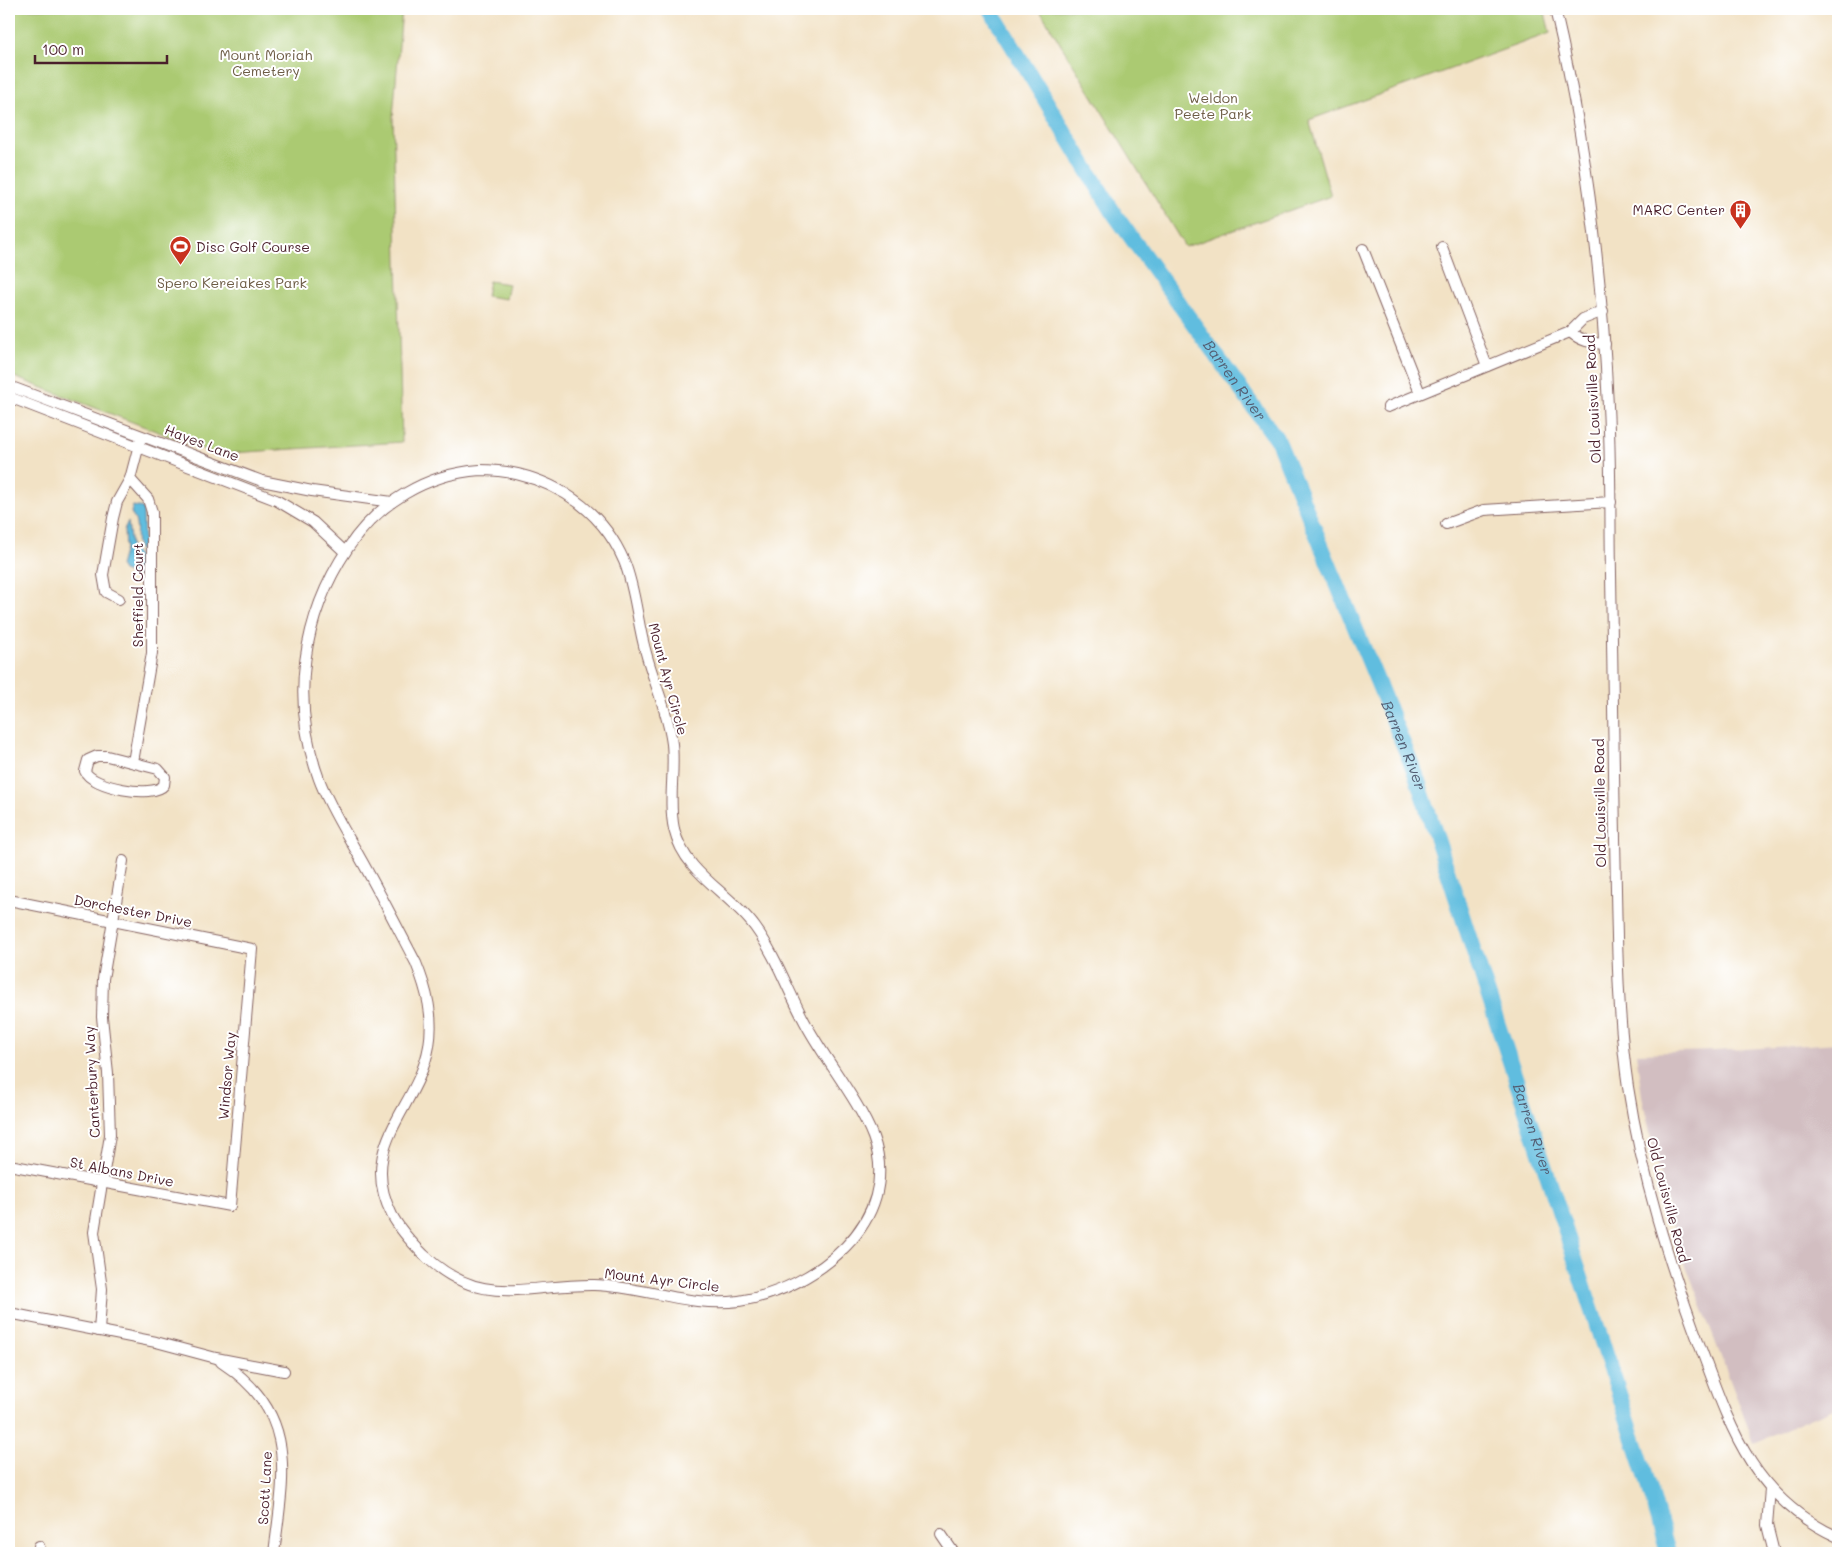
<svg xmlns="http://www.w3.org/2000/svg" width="1847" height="1562" font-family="Mali,sans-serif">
	<rect width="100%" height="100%" fill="#fff"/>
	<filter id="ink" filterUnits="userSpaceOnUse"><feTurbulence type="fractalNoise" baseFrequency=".02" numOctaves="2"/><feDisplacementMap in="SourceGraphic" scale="10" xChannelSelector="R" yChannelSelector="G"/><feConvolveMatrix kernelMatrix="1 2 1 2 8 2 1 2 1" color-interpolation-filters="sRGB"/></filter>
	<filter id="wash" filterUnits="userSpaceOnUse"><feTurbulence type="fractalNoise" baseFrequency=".0096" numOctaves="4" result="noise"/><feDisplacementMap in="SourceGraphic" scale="20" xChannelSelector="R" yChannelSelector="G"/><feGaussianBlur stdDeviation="1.12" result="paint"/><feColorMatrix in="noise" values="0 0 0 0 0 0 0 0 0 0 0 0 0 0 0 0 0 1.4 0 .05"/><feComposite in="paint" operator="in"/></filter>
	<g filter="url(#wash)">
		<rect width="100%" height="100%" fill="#f2e2c5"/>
		<path fill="#d2bec1" d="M1838,1043v364l-84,36 -77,-201 -21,-81 -14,-65 -6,-43 79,-2z"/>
		<g fill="#abca72" stroke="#7a744e">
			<path d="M9,9h393l-9,108 9,325 -186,12 -207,-79z"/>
			<path d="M1039,9h505l6,24 -241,87 22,76 -146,51z"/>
			<path d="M489,281l20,3 -3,15 -20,-3z"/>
		</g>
		<g fill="#61bddf" stroke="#566e85">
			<path d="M133,506l10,2 1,44h-3c-8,-11 -3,-17 -5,-28 0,-4 -4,-8 -5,-12z"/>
			<path d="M128,522l3,26 13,14 -4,15 -17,-6 -3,-5 5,-18 -1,-18z"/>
		</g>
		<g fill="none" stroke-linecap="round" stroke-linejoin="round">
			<path stroke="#61bddf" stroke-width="16" id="s1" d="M990,9l125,206 163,226 138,334 232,707 20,71"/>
		</g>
	</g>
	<g filter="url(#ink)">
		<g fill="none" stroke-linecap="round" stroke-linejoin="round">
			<defs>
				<g id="minor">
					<path d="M1555,9c31,131 47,263 53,397 3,56 2,112 3,168 1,88 3,177 4,265 2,82 1,167 13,248 14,91 41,176 73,262 30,81 53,150 137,188"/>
					<path d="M1442,247l45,119"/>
					<path d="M1363,249l57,144"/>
					<path d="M1570,332l13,-13 20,-8"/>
					<path d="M9,386l253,95 50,10 80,11"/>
					<path d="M9,397l267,103 37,22 32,30"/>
					<path d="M1388,407l182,-75c11,9 20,11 35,12"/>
					<path d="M480,470c61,0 119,33 144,91 12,29 13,62 22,92 8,30 22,59 26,91 3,28 -4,57 2,85 11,46 56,63 81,98 22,30 34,67 52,99 19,35 52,75 66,111 31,84 -59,153 -134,164 -48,7 -96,-15 -145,-16 -68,-1 -112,25 -170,-30 -12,-12 -24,-25 -32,-40 -36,-70 26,-106 37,-169 5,-29 -2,-56 -13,-83 -19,-36 -37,-72 -57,-107 -14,-25 -30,-50 -40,-77 -29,-79 -17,-162 29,-231 30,-45 78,-74 132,-78z"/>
					<path d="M1446,524l38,-14 127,-8"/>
					<path d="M119,599l-13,-7 -3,-17 10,-57 4,-16 13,-23"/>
					<path d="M107,756l51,13 7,8 -1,8c-11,14 -73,2 -79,-14l3,-11 9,-4z"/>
					<path d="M133,762l19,-109v-141l-4,-13 -18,-20 10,-38"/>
					<path d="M9,900l243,49 -22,257 -221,-41"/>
					<path d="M9,1313l147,29 60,16 68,13"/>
					<path d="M99,1331l3,-42 -8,-57 16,-97 -2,-62 -6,-56 1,-38 20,-118"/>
					<path d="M221,1362c78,51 63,112 53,191"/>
					<path d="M1770,1489l-3,36 7,28"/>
					<path d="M941,1534l13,19"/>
					<path d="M39,1546l2,7"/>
				</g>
			</defs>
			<use href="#minor" stroke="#856361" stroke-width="12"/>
			<use href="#minor" stroke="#fff" stroke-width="10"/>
		</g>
	</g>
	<defs>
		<symbol id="building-pin" viewBox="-11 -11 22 30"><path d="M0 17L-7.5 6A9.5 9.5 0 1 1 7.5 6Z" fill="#c8321e" stroke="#fff"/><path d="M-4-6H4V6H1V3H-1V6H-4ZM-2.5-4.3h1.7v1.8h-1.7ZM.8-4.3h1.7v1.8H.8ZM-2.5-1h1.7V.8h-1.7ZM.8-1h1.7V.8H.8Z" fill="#fff"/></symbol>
		<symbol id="stadium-pin" viewBox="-11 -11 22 30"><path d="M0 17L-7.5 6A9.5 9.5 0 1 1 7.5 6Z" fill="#c8321e" stroke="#fff"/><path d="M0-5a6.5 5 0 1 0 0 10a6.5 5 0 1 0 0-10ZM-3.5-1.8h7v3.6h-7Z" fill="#fff"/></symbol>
	</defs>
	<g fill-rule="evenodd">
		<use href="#building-pin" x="1728" y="198" width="25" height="34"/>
		<use href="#stadium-pin" x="168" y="234" width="25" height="34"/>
	</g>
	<g text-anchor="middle" stroke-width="4" stroke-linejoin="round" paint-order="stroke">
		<g font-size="14" fill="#6c5b44" stroke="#fff">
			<text x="266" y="60">Mount Moriah<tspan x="266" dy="16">Cemetery</tspan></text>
			<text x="1213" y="103">Weldon<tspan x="1213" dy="16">Peete Park</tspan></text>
			<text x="232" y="288">Spero Kereiakes Park</text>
		</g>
		<g font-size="14" fill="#4a1f2b" stroke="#fff" text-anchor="end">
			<text x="1725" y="215">MARC Center</text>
			<text x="196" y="252" text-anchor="start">Disc Golf Course</text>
		</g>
		<g font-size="14" fill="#4a1f2b" stroke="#fff">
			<text transform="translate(1593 399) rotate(-93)" y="5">Old Louisville Road</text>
			<text transform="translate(202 443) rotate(21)" y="5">Hayes Lane</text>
			<text transform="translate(138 595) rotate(-90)" y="5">Sheffield Court</text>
			<text transform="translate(668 679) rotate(75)" y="5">Mount Ayr Circle</text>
			<text transform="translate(1600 803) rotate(-91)" y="5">Old Louisville Road</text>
			<text transform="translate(133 911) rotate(11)" y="5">Dorchester Drive</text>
			<text transform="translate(227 1076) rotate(-85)" y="5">Windsor Way</text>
			<text transform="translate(92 1082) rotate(-93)" y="5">Canterbury Way</text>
			<text transform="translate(122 1172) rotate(11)" y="5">St Albans Drive</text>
			<text transform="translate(1668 1200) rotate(75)" y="5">Old Louisville Road</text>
			<text transform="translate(662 1280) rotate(7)" y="5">Mount Ayr Circle</text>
			<text transform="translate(265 1488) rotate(-87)" y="5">Scott Lane</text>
		</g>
		<g font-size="15" font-style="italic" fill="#535e73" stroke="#fff">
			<text dy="5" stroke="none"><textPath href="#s1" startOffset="445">Barren River</textPath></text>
			<text dy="5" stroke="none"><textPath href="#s1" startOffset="849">Barren River</textPath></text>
			<text dy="5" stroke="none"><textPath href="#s1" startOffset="1254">Barren River</textPath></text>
		</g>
	</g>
	<rect width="1847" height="1562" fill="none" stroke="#fff" stroke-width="30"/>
	<path d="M35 55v8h132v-8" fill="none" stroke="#4a1f2b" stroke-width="2.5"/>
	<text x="42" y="55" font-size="15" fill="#4a1f2b" stroke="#ffffff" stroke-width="4" paint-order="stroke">100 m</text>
</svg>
